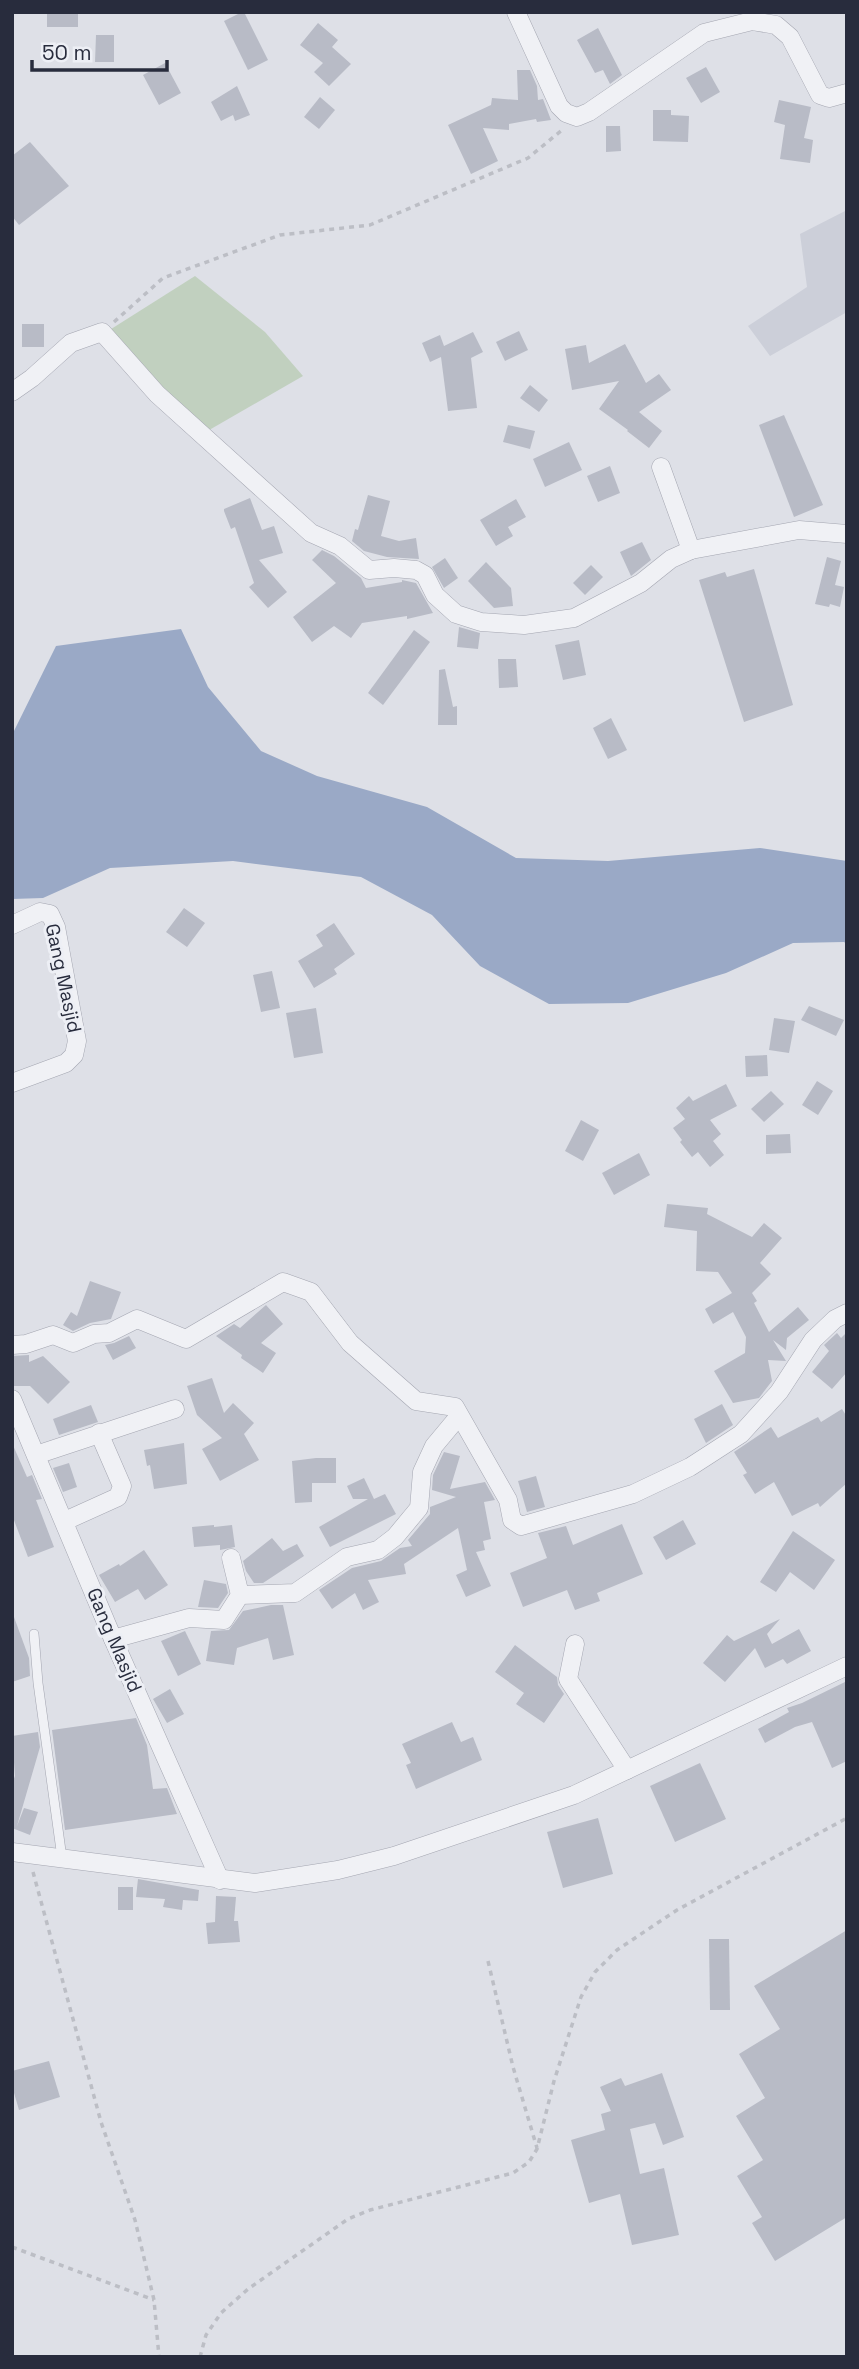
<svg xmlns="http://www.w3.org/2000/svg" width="859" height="2369" font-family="'Space Grotesk',sans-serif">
	<rect width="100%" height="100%" fill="#dee0e7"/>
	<path fill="#cccfd9" d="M847,210v102l-77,44 -22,-30 59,-39 -7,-53z"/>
	<path fill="#c1d0bf" d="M195,276l70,56 38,44 -99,57 -96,-102z"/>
	<path fill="#9aa9c6" d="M181,629l27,58 53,64 56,25 110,31 89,51 92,3 152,-13 87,13v83l-3,-2 -51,1 -67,30 -98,30 -79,1 -69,-38 -48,-51 -71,-38 -128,-16 -123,7 -67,30 -31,1v-164l44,-89z"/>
	<g fill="#b8bbc6">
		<rect x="47" y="12" width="31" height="15"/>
		<path d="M242,12h2l24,48 -20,10 -24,-49z"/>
		<path d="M318,23l20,17 -6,7 19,17 -22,22 -15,-14 9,-9 -23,-18z"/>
		<path d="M598,28l24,47 -12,9 -7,-14 -8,3 -18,-33z"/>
		<path d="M96,35h18v27h-19z"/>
		<path d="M165,63l16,30 -22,12 -16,-30z"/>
		<path d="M706,67l14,25 -19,11 -15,-25z"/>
		<path d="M517,70h13l7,16 1,14 5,-1 8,21 -14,2 -1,-3 -27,5v6l-26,-2 15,33 -27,13 -23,-49 43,-20 1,-7 26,2z"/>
		<path d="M237,86l13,29 -15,6 -2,-6 -12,6 -10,-19z"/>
		<path d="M320,97l15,13 -16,19 -15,-12z"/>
		<path d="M779,100l32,7 -7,31 9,2 -3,23 -30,-4 5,-34 -11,-3z"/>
		<path d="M653,110h18v5l18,1 -1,26 -35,-1z"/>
		<path d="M606,126h14l1,25 -15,1z"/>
		<path d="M30,142l39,44 -50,39 -7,-9v-60z"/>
		<rect x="22" y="324" width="22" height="23"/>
		<path d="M519,331l9,19 -23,11 -9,-19z"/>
		<path d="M473,332l10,20 -12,6 6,50 -29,3 -7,-54 -11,5 -8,-19 18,-8 4,11z"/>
		<path d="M625,344l21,39 13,-9 12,16 -32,22 23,19 -13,17 -22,-17 1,-1 -29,-21 20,-28 -47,9 -7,-41 21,-4 3,18z"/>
		<path d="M530,385l18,15 -9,12 -19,-14z"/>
		<path d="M784,415l39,90 -29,12 -35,-92z"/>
		<path d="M508,425l27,6 -5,18 -27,-7z"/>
		<path d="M569,442l13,28 -37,17 -12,-28z"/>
		<path d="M610,466l10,27 -22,9 -11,-26z"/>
		<path d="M368,495l22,6 -9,35 18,5 17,-3 3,21 -32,-2 -23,-6 -12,-10 3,-12 3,1z"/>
		<path d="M250,498l12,32 12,-4 9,27 -24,7 28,32 -19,16 -19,-21 5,-4 -19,-56 -4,2 -7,-18v-2z"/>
		<path d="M516,499l10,18 -18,10 5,9 -17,10 -16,-26z"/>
		<path d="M642,542l9,18 -20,16 -11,-24z"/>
		<path d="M322,550l12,6 27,22 5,10 36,-6v-2l14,3 17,30 -26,6v-3l-45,7 -11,15 -17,-12 -22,16 -19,-25 43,-34 -24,-23z"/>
		<path d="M827,557l14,4 -6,24 9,2 -4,20 -10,-3 -1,3 -14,-3z"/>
		<path d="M445,558l13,20 -14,10 -12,-21z"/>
		<path d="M486,562l25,26 2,18 -19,2 -26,-27z"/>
		<path d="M591,565l12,12 -18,18 -12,-12z"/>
		<path d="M754,569l39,136 -49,17 -45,-142 26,-8 2,5z"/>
		<path d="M459,627l21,6 -2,16 -21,-2z"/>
		<path d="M414,630l16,12 -47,63 -15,-12z"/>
		<path d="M579,640l7,35 -23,5 -8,-35z"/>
		<path d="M498,659h18l2,28 -19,1z"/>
		<path d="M445,669l8,38 4,-1v19h-19l1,-55z"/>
		<path d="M611,718l16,32 -19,9 -15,-31z"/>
		<path d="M184,908l21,15 -18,24 -21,-15z"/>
		<path d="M334,923l21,31 -21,15 3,5 -23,14 -16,-27 25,-15 -7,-11z"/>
		<path d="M272,971l8,37 -19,4 -8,-37z"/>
		<path d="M809,1006l35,14 -8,16 -35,-16z"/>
		<path d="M316,1008l7,45 -29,5 -8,-45z"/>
		<path d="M774,1018l21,3 -6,32 -20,-3z"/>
		<path d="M767,1055l1,21 -22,1 -1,-21z"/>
		<path d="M817,1081l16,10 -15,24 -16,-10z"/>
		<path d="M726,1084l11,22 -27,14 11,14 -8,7 11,14 -14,12 -12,-15 -6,5 -12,-15 2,-2 -9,-12 12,-9 -9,-11 13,-12 4,5z"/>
		<path d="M771,1091l13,13 -20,18 -13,-13z"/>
		<path d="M581,1120l18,10 -16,31 -18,-10z"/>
		<path d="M790,1134l1,19 -25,1v-19z"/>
		<path d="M639,1153l11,22 -36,20 -12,-22z"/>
		<path d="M667,1204l41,4 -1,6 45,23 12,-14 18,15 -22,25 11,11 -19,19 5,8 -3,2 15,29 29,-25 11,13 -22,18 -1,12 -13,-10 13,21 -18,-1 4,21 -13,17 -26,5 -19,-32 31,-18 1,-16 -13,-25 -20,12 -8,-15 27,-16 -14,-21 -22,-1 1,-40 -33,-4z"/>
		<path d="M90,1281l31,11 -10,27 -21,4 -17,8 -10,-6 8,-13 6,4z"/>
		<path d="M266,1305l17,19 -22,19 15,10 -13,20 -22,-15 1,-3 -26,-19 18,-12 6,4z"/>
		<path d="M847,1332v40l-15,17 -20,-17 17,-21 -5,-6 13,-12 4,5z"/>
		<path d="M129,1336l7,12 -23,12 -8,-15 9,-2z"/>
		<path d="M29,1355v7l14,-6 27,26 -22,22 -18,-18h-18v-30z"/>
		<path d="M212,1378l12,35 9,-10 21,20 -10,11 15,26 -39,21 -18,-32 20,-11 -25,-23 -10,-29z"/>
		<path d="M722,1404l11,21 -27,18 -12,-24z"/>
		<path d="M91,1405l7,17 -39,13 -6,-16z"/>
		<path d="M842,1409l5,8v66l-27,24 -2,-4 -26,13 -18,-34 -19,12 -12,-19 4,-2 -13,-21 37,-25 7,11 40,-21 3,5z"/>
		<path d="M12,1443l15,34 5,-2 10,24 -6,1 18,47 -26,10 -16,-42z"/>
		<path d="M184,1443l3,41 -33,5 -4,-24 -3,1 -3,-16z"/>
		<path d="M444,1452l16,4 -10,33 35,-7 10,18 -11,2 7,37 -8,2 2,9 -9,2 15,34 -25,11 -10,-22 11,-5 -9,-42 -54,36 2,10 -38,6 11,22 -16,8 -8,-17 -23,16 -13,-19 33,-22 29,-7 19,-13 12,-2 -4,-6 22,-26v-7l26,-10 -24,-7 1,-15z"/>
		<path d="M316,1458h20v25h-24v19l-17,1 -3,-42z"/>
		<path d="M69,1463l8,24 -14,5 -10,-24z"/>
		<path d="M536,1476l9,31 -18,5 -9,-31z"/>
		<path d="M364,1478l10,21 11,-5 11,20 -66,33 -11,-20 49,-28h-15l-6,-13z"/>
		<path d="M683,1520l13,24 -30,16 -13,-23z"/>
		<path d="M622,1524l21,50 -46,19 3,8 -25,9 -8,-20 -44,17 -13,-34 37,-15 -9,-25 28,-7 7,19z"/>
		<path d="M214,1525v2l18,-2 3,22 -15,3v-5l-26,2 -2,-20z"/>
		<path d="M793,1531l42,29 -21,30 -24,-18 -14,20 -16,-10z"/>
		<path d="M272,1538l11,13 14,-7 7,12 -41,27h-9l-8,-12 -3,-10z"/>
		<path d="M144,1550l24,35 -23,15 -7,-11 -23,13 -16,-27 20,-11 1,2z"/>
		<path d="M204,1580l22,4 2,9 -10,15 -20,-1z"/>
		<path d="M271,1605h12l11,50 -21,5 -5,-22 -31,10 -3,17 -28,-4 5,-30 18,-1 14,-19z"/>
		<path d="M14,1617l15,41 1,18 -18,6v-64z"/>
		<path d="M780,1619l-13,15 5,10 27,-15 12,22 -24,13 -4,-5 -18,9 -10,-20 -30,34 -22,-19 24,-28 7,6z"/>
		<path d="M185,1631l16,33 -23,12 -17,-35z"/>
		<path d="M515,1645l42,32 1,8 6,9 -20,29 -28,-19 8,-11 -29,-21z"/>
		<path d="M847,1681v80l-15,7 -20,-46 -17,5 -30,16 -7,-14 31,-17 -2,-4 15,-5z"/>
		<path d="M170,1689l14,25 -17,9 -14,-24z"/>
		<path d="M136,1718l11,27 6,44 14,-1 10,26 -112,16 -13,-100z"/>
		<path d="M452,1722l9,20 12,-5 9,23 -66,29 -10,-24 5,-2 -9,-19z"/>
		<path d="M38,1732l2,15 -23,79 7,-18 14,4 -8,23 -18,-7v-44l3,-8 -3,-40z"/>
		<path d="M700,1763l26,56 -51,23 -25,-56z"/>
		<path d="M598,1818l15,56 -50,14 -16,-56z"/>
		<path d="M138,1879l61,11 -1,11 -15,-1 -1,10 -19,-3 2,-8 -29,-2z"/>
		<rect x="118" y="1887" width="15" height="23"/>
		<path d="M216,1896l20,1 -2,24h4l2,21 -32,2 -2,-21 9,-1z"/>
		<path d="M847,1930v287l-72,44 -23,-38 10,-6 -25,-41 26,-16 -27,-44 29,-18 -26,-44 41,-25 -26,-43z"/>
		<path d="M709,1939h20l1,71h-20z"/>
		<path d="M49,2061l11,36 -41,13 -7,-24v-15z"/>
		<path d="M662,2073l22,64 -21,8 -8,-22 -25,6 10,45 24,-6 15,67 -47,10 -12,-51 -31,9 -18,-63 34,-10 -4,-16 10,-3 -11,-24 21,-9 4,8z"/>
	</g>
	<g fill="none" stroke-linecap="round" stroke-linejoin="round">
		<defs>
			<path id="lane" d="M34,1634l4,49 24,175"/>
			<g id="street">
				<path d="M516,12l43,94 7,7 11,4 12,-5 115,-79 48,-12 24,4 14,12 30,58 9,3 18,-5"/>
				<path d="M12,392l20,-14 39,-35 31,-11 55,62 154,139 29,13 29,24 25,-2 22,2 9,5 10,20 21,19 25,8 43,3 50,-7 67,-35 30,-24 20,-9 108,-20 48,4"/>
				<path d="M661,467l30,83"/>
				<path d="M12,925l28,-13 10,2 6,13 21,114 -3,14 -8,8 -54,20"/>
				<path d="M12,1345l14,-1 27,-9 20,8 21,-9 15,-1 28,-14 49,20 97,-57 28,10 39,51 66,58 39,6 53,93 4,20 9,6 112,-32 57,-27 51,-33 38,-42 34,-52 22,-21 12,-6"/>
				<path d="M12,1399l101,240 107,241"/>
				<path d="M36,1455l139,-46"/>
				<path d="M65,1521l53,-24 4,-11 -23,-53"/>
				<path d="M240,1595l55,-2 52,-36 31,-7 17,-13 24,-29 3,-36 12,-26 25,-30"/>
				<path d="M113,1639l76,-21 35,2 16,-25 -9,-37"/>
				<path d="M575,1644l-7,35 59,91"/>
				<path d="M12,1852l243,31 83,-13 56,-14 180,-61 273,-129"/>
			</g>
		</defs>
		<use href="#lane" stroke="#a4a6b1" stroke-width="10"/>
		<use href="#street" stroke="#a4a6b1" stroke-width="19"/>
		<g stroke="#bcbec5" stroke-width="3.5" stroke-dasharray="5 5" stroke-linecap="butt">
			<path d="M114,322l49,-44 117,-43 90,-10 158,-67 34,-28"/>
			<path d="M33,1872l68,250 34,98 19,80 5,57"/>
			<path d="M488,1961l25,106 24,81"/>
			<path d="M12,2247l142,53"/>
			<path d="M200,2357l6,-22 15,-22 27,-24 100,-70 22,-9 143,-37 16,-11 8,-13 17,-68 27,-84 14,-25 22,-22 60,-40 170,-92"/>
		</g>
		<use href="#lane" stroke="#f0f1f5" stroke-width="9"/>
		<use href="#street" stroke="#f0f1f5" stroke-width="18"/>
	</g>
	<g text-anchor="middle" stroke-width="6" stroke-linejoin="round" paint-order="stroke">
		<g font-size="19" fill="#282c3d" stroke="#edeff5">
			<text transform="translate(64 978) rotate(78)" y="7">Gang Masjid</text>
			<text transform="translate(115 1640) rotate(67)" y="7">Gang Masjid</text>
		</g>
	</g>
	<rect width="859" height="2369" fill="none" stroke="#282c3d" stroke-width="28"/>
	<path d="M32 60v10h135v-10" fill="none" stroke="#282c3d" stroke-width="3.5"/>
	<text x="42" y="60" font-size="21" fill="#282c3d" stroke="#edeff5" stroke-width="5" paint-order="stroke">50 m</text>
</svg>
